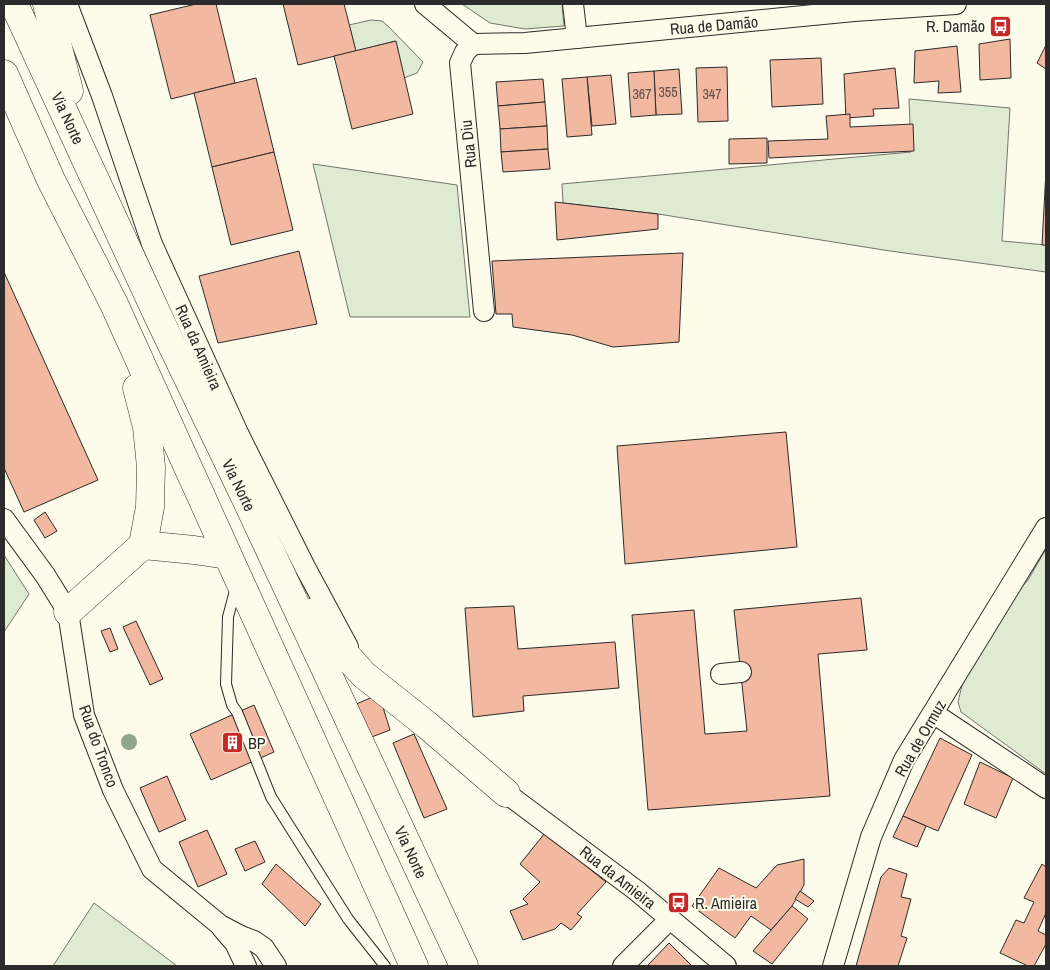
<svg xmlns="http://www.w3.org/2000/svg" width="1050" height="970" font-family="'Archivo Narrow',sans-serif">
	<rect width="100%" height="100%" fill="#fdfbea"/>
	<g fill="#deebd1" stroke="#74746e">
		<path d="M462,4h100l2,22 -39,3 -35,-6z"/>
		<path d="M371,20l11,1 7,6 34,35 -6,11 -13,5 -9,-37 -39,10 -7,-26z"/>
		<path d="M909,99l101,9 -8,133 44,4v27l-156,-21 -232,-37 -95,-11 -1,-19 349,-32z"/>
		<path d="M313,164l144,21 13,132h-120z"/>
		<path d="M1046,549v225l-85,-62 -3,-10 6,-25 46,-76 18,-21z"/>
		<path d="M4,555l25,39 -25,38z"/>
		<path d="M94,903l83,63h-124z"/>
	</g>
	<g fill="#f2b8a0" stroke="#2b2b2b">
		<path d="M196,4h20l19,79 -64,16 -21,-84z"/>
		<path d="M283,4h61l12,47 -58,14z"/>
		<path d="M1010,39l1,39 -31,2 -1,-36z"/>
		<path d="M396,41l17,73 -61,15 -18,-73z"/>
		<path d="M1046,45v24l-9,-6z"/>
		<path d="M957,46l4,46 -23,1 1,-12 -25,2 1,-32z"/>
		<path d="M821,58l2,46 -51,3 -2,-47z"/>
		<path d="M727,67l1,54 -30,1 -2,-54z"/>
		<path d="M895,68l4,40 -26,1 1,7 -28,2 -2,-44z"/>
		<path d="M679,69l3,45 -26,1 -2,-44z"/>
		<path d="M654,71l2,44 -25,2 -3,-44z"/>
		<path d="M611,75l5,49 -24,2 -5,-49z"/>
		<path d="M587,77l5,58 -25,2 -5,-58z"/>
		<path d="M256,78l18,74 -62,15 -18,-74z"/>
		<path d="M543,79l2,23 -47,4 -2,-24z"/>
		<path d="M545,102l2,24 -47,3 -2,-23z"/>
		<path d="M850,114v13l63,-3 1,27 -145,7 -1,-17 60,-2 -2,-23z"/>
		<path d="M547,126l1,23 -47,3 -1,-23z"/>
		<path d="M767,138v25l-38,1v-25z"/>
		<path d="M548,149l2,20 -47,3 -2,-20z"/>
		<path d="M274,152l19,78 -62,15 -19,-78z"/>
		<path d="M1046,171v74h-4z"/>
		<path d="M555,202l103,12v15l-101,11z"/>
		<path d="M299,251l18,73 -99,19 -19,-67z"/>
		<path d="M683,253l-4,89 -66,5 -41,-12 -59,-8 -1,-13h-16l-4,-53z"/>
		<path d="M4,272l94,208 -74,32 -20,-44z"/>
		<path d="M786,432l11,115 -172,17 -8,-118z"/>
		<path d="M45,512l12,19 -12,7 -11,-18z"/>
		<path d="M861,598l6,52 -49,4 12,142 -182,14 -16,-195 62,-5 11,124 42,-3 -13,-121z"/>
		<path d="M514,606l4,43 97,-7 4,46 -96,8 1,15 -51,6 -8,-109z"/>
		<path d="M136,621l27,58 -13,6 -27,-58z"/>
		<path d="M110,628l8,21 -8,3 -9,-21z"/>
		<path d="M375,696l7,8 8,26 -21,8 -15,-33z"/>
		<path d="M254,705l20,47 -63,28 -21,-46z"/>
		<path d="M414,734l33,75 -23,9 -31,-75z"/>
		<path d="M940,738l32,17 -34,76 -35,-15z"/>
		<path d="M980,762l33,16 -17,40 -32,-14z"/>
		<path d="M167,776l19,44 -27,12 -19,-44z"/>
		<path d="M903,816l23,10 -9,21 -24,-10z"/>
		<path d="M207,830l20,44 -29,13 -19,-45z"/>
		<path d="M545,833l61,49 -29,32 5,3 -11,13 -10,-7 -6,6 -32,11 -13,-29 18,-7 -5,-5 17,-17 -20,-18z"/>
		<path d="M255,841l10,21 -20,9 -10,-22z"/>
		<path d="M804,859v26l-12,21 -21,24 -20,-14 -16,22 -43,-32 27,-38 37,20 21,-23z"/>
		<path d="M276,864l45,40 -16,22 -43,-42z"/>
		<path d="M1042,864l4,3v46l-8,18 8,4v9l-12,22h-6l-28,-13 16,-33 8,3 10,-21 -10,-4z"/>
		<path d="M889,868l18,6 -6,23 10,2 -10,37 6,2 -9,28h-42l25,-89z"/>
		<path d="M800,891l14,10 -6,6 -13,-8z"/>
		<path d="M792,906l16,13 -36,45 -19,-13z"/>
		<path d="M669,943l23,23h-45z"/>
	</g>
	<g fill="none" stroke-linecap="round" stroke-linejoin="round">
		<defs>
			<path id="service" d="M236,587l-8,30 -2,67 6,21 5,7 34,85 77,122 37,47"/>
			<g id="minor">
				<path d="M67,4l35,92 50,148 86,189 67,134 43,80"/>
				<path d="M425,4l48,40"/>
				<path d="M573,4l4,34"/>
				<path d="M473,44l52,-1 329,-32 102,-7"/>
				<path d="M473,44l-8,8 -5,11 24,248"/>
				<path d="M4,519l41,56 23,37 16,103 29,75 39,79 68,56 21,11 13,5 10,7 12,18"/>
				<path d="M721,674l20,-2"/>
				<path d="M933,713l113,75"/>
				<path d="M506,793l131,98 89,75"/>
				<path d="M222,928l13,15 11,23"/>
				<path d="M623,966l47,-47"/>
				<path d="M833,966l38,-129 33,-77 142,-232"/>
			</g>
			<g id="trunk">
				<path d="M14,4l144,312 88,183 218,467"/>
				<path d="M47,4l22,87"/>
				<path d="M4,74l47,106 63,124 300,662"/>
				<path d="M143,545l51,5 33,5"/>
				<path d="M68,612l75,-67 7,-38 1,-40 -4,-40 -10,-39"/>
				<path d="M314,612l10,19 40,44 63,50 79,68"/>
			</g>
		</defs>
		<use href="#service" stroke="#2b2b2b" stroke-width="12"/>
		<use href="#minor" stroke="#2b2b2b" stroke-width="22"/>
		<use href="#trunk" stroke="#2b2b2b" stroke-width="29"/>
		<use href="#service" stroke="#fdfbea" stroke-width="10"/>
		<use href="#minor" stroke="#fdfbea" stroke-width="20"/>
		<use href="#trunk" stroke="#fdfbea" stroke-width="28"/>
	</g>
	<circle fill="#8ea78a" cx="129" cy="742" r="8"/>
	<defs>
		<symbol id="bus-square" viewBox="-11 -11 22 22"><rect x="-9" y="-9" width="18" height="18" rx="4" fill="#c62828" stroke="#fdfbea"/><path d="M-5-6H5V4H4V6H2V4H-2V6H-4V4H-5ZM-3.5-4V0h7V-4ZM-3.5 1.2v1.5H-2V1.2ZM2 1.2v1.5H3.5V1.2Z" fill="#fff"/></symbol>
		<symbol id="building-square" viewBox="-11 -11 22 22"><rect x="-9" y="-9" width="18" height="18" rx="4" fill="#c62828" stroke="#fdfbea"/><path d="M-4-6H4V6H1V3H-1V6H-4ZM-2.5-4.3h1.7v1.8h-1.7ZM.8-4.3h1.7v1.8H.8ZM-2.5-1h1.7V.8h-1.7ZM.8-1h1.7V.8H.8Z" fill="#fff"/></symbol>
	</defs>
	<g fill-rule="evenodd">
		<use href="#bus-square" x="988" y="14" width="25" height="25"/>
		<use href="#building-square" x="220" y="730" width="25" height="25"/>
		<use href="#bus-square" x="666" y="890" width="25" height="25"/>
	</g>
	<g text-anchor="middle" stroke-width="4" stroke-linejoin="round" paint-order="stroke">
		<g font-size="14" fill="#5d4e48">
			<text x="668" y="97">355</text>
			<text x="642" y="99">367</text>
			<text x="712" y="99">347</text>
		</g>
		<g font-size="16" fill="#2b2b2b" stroke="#fdfbea">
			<text transform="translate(714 25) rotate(-5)" y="6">Rua de Damão</text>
			<text transform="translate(68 118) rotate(65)" y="6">Via Norte</text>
			<text transform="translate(468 144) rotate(-96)" y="6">Rua Diu</text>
			<text transform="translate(199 347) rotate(66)" y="6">Rua da Amieira</text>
			<text transform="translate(239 485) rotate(64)" y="6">Via Norte</text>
			<text transform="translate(920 738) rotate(-60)" y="6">Rua de Ormuz</text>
			<text transform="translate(99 746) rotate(70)" y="6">Rua do Tronco</text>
			<text transform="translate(411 852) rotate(65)" y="6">Via Norte</text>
			<text transform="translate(618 877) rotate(38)" y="6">Rua da Amieira</text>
		</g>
		<g font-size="16" fill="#2b2b2b" stroke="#fdfbea" text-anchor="start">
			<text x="985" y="32" text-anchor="end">R. Damão</text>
			<text x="248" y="749">BP</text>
			<text x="695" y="909">R. Amieira</text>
		</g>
	</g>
	<rect width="1050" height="970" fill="none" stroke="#2b2b2b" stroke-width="10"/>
</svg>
